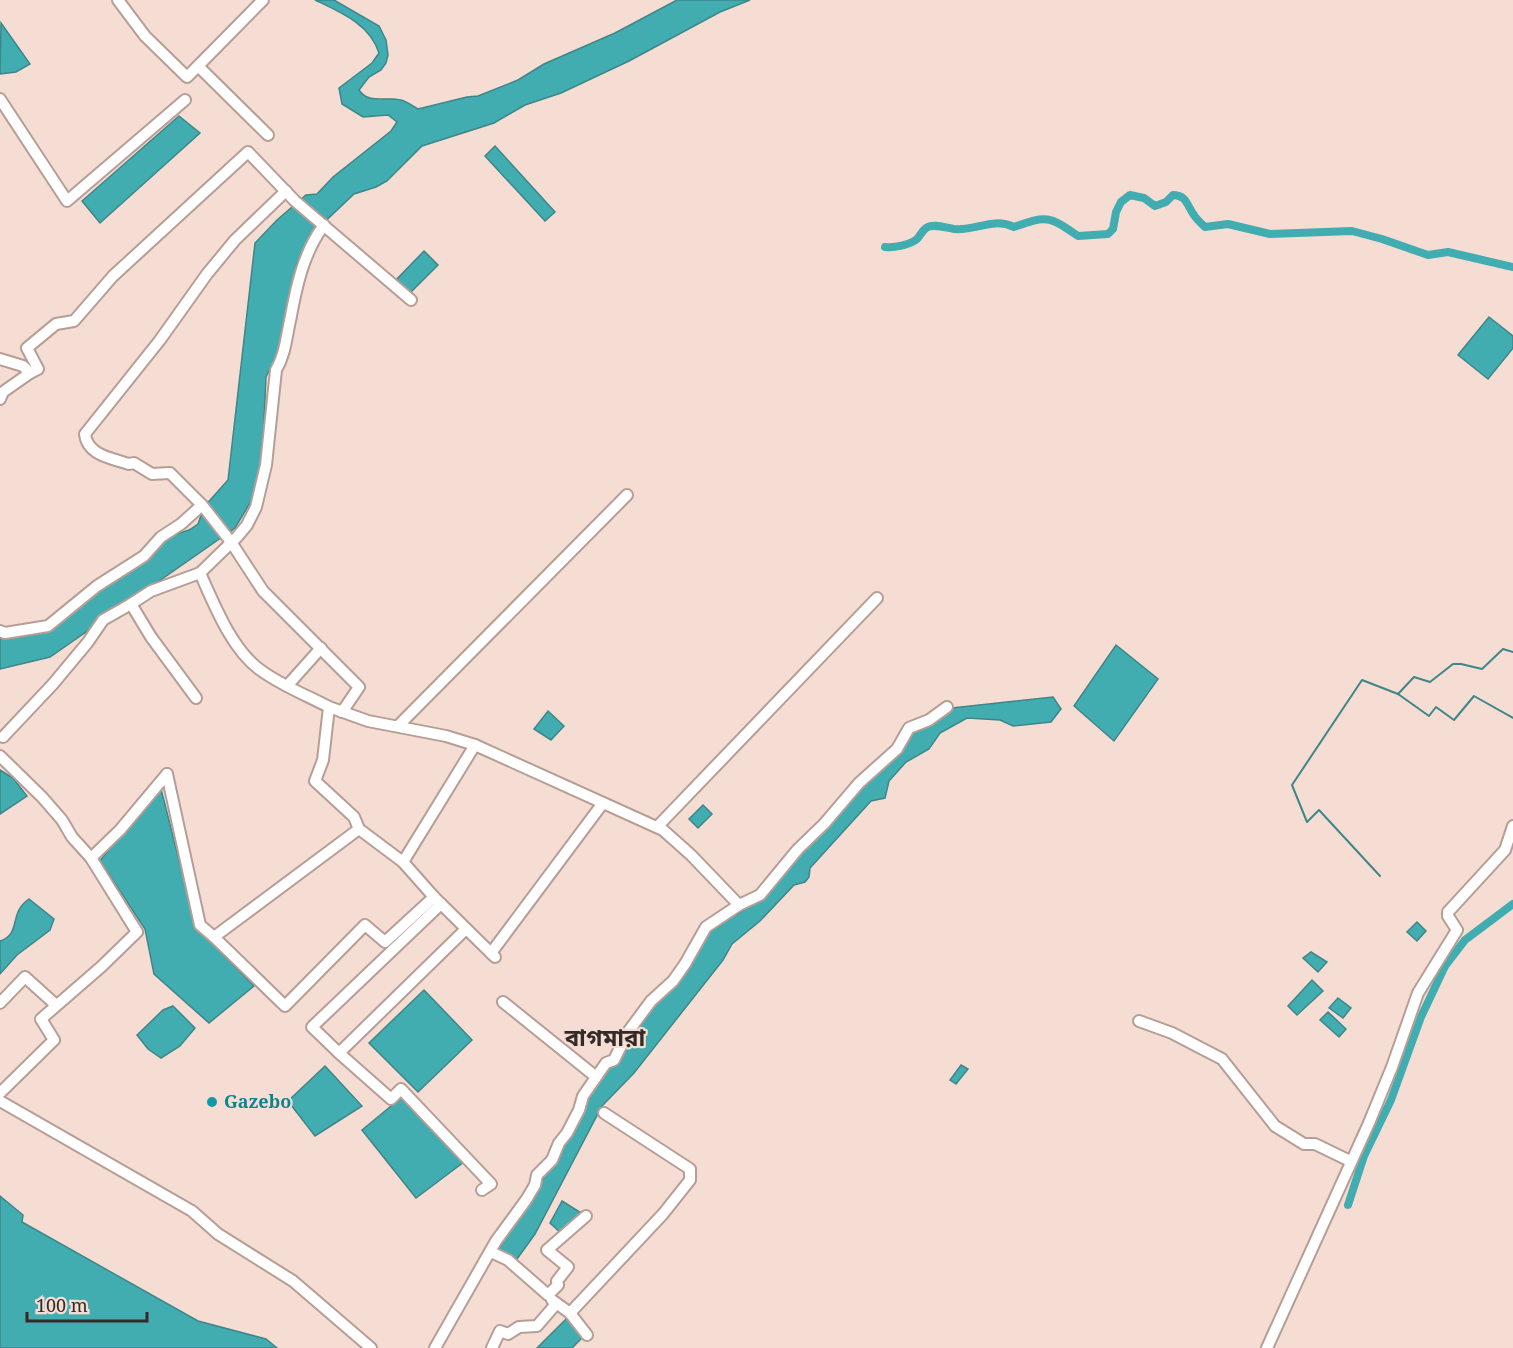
<svg xmlns="http://www.w3.org/2000/svg" width="1513" height="1348" font-family="'Noto Serif','Noto Sans Bengali',serif">
	<rect width="100%" height="100%" fill="#f6ddd4"/>
	<g fill="#42adb1" stroke="#3e8688" stroke-width="1.5">
		<path d="M315,0h19l45,26 7,14 2,15 -2,8 -5,7 -12,7 -10,13c10,15 27,6 42,10 5,1 12,6 17,9l49,-12 11,-1 40,-16 26,-16 71,-31 62,-33h73l-30,12 -91,49 -68,32 -36,12 -31,18 -72,23 -35,35 -11,6 -22,7 -40,38 -17,31 -19,90 -12,24 -4,86 -9,35 -18,30 -185,129 -50,12v-34l21,2 33,-10 43,-37 68,-52 24,-8 9,-6 6,-17 24,-27 27,-237 22,-23 29,-25 11,-1 16,-17 58,-46 6,-9 -9,-7 -25,2 -21,-13 -3,-16 33,-25 7,-10c-9,-29 -39,-41 -64,-53z"/>
		<path d="M1,23l29,41 -14,8 -16,2z"/>
		<path d="M179,116l21,17 -100,90 -18,-22z"/>
		<path d="M495,146l60,66 -10,9 -60,-65z"/>
		<path d="M424,251l14,14 -30,30 -14,-13z"/>
		<path d="M1489,317l24,19v12l-25,31 -30,-24z"/>
		<path d="M1116,645l42,34 -44,62 -40,-35z"/>
		<path d="M1053,697l8,12 -10,13 -38,4 -13,-6 -33,-2 -27,15 -11,16 -23,13 -17,19 -4,17 -14,3 -61,67 -1,9 -4,5 -11,3 -34,36 -28,23 -9,16 -89,113 -32,33 -67,128 -18,25 -19,-9 46,-73 39,-70 41,-63 77,-105 15,-16 23,-10 28,-21 144,-161 23,-10 18,-13z"/>
		<path d="M548,711l16,15 -13,14 -17,-11z"/>
		<path d="M0,770l13,8 14,18 -27,18z"/>
		<path d="M161,789l35,138 58,59 -45,37 -55,-49 -9,-45 -45,-68 9,-12 23,-24z"/>
		<path d="M703,805l9,9 -14,14 -9,-9z"/>
		<path d="M29,899l25,20 -4,11 -33,25 -17,19v-33c22,-7 8,-28 29,-42z"/>
		<path d="M1417,922l9,9 -9,10 -10,-9z"/>
		<path d="M1311,952l16,10 -9,10 -15,-14z"/>
		<path d="M1312,980l11,11 -26,24 -9,-9z"/>
		<path d="M424,990l48,50 -54,52 -49,-49z"/>
		<path d="M1338,998l13,10 -8,10 -14,-10z"/>
		<path d="M173,1006l22,22 -15,18 -19,12 -13,-9 -11,-14 26,-25z"/>
		<path d="M1328,1012l18,17 -7,8 -19,-17z"/>
		<path d="M961,1065l7,4 -12,15 -6,-4z"/>
		<path d="M325,1066l37,40 -47,30 -27,-35z"/>
		<path d="M402,1097l62,65 -48,36 -54,-68z"/>
		<path d="M0,1196l23,19 -1,7 176,99 68,18 11,9h-277z"/>
		<path d="M562,1201l21,13 -22,19 -11,-10z"/>
		<path d="M569,1316l16,19 -13,13h-35z"/>
	</g>
	<g fill="none" stroke-linecap="round" stroke-linejoin="round">
		<g stroke="#3e8688" stroke-width="2">
			<path d="M1513,652l-10,-3 -21,20 -21,-5h-8l-23,18 -16,-5 -16,17 31,22 7,-9 18,13 20,-24 39,22"/>
			<path d="M1380,876l-61,-66 -12,12 -15,-37 70,-105 36,14"/>
		</g>
		<g stroke="#42adb1" stroke-width="8">
			<path d="M885,247c9,1 25,-2 32,-8 3,-3 5,-8 9,-11 7,-5 20,0 28,1 23,2 38,-12 60,-2 33,-12 35,-11 64,9l30,-2 5,-5 3,-17 5,-10 9,-7 14,3 11,8 11,-4 7,-7c14,0 14,11 21,20 3,5 7,8 11,12l23,-3 42,10 82,-3 30,8 46,16 20,-3 65,15"/>
			<path d="M1348,1205l16,-49 27,-56 30,-83 24,-51 20,-26 48,-36"/>
		</g>
		<defs>
			<g id="minor">
				<path d="M118,0l27,36 42,41 11,-11"/>
				<path d="M263,0l-65,66 70,69"/>
				<path d="M0,99l67,102 118,-101"/>
				<path d="M286,191l-51,49 -28,34 -47,66 -75,94c2,21 26,24 44,30l5,-1 18,11 18,-1 32,32 29,37 32,49 96,96 -17,25"/>
				<path d="M0,359l23,7 7,7 -27,19 -3,7"/>
				<path d="M30,373l8,-4 -11,-21 29,-24 18,-3 39,-45 135,-124 47,49 116,99"/>
				<path d="M200,573c14,31 31,75 59,96 21,16 47,26 70,38"/>
				<path d="M131,604l20,-13 49,-18 37,-36 10,-12 9,-18 10,-42 10,-95c9,-15 10,-31 14,-49 6,-33 13,-68 34,-96"/>
				<path d="M0,631l5,2 43,-7 49,-40 47,-30 17,-19 20,-13 21,-19"/>
				<path d="M287,686l34,-38"/>
				<path d="M398,726l229,-231"/>
				<path d="M3,737l50,-53 35,-42 15,-22 28,-16 20,33 45,61"/>
				<path d="M475,745l-29,-9 -78,-15 -39,-14 -6,53 -8,21 39,36 5,12 44,33 31,35 61,60"/>
				<path d="M0,756l42,41 20,23 10,17 19,21 46,74 -36,35 -60,52 13,21 -54,53"/>
				<path d="M167,774l33,151 14,12"/>
				<path d="M657,827l220,-229"/>
				<path d="M359,829l-145,108 71,69 80,-81 20,17 49,-45"/>
				<path d="M91,858l29,-28 47,-56"/>
				<path d="M403,862l72,-117 188,85 28,25 48,50"/>
				<path d="M441,904l-129,123 27,26 127,-124"/>
				<path d="M491,953l112,-150"/>
				<path d="M503,1002l92,74"/>
				<path d="M0,1003l25,-26 31,28"/>
				<path d="M1139,1021l33,12 50,26 53,67 29,18h11l35,17"/>
				<path d="M339,1053l52,46 10,-10 90,95 -9,6"/>
				<path d="M0,1101l192,110 26,23 75,47 78,67"/>
				<path d="M491,1252l17,8 40,35 10,-10 -1,-4 11,-14 -21,-17 39,-34"/>
				<path d="M552,1300l18,13 17,22"/>
				<path d="M570,1313l93,-99 27,-34v-11l-86,-56"/>
				<path d="M435,1348l61,-107 30,-41 9,-15 2,-10 15,-15 7,-17 8,-10 12,-23 4,-14 23,-33 8,-3 14,-28 23,-31 22,-20 12,-17 21,-37 33,-22 21,-10 38,-46 26,-25 35,-41 38,-34 12,-21 20,-8 18,-13"/>
				<path d="M492,1348l8,-17 8,3 11,-7 18,-1 19,-22"/>
				<path d="M1267,1348l102,-225 23,-56 26,-74 39,-63 -9,-14v-4l57,-62 8,-24"/>
			</g>
		</defs>
		<use href="#minor" stroke="#b69e96" stroke-width="14"/>
		<use href="#minor" stroke="#fff" stroke-width="10"/>
	</g>
	<circle fill="#0f9aa8" stroke="#f6ddd4" stroke-width="2" cx="212" cy="1102" r="6"/>
	<g text-anchor="middle" stroke-width="4.5" stroke-linejoin="round" paint-order="stroke">
		<g font-size="18" font-weight="bold" fill="#0d838f" stroke="#f6ddd4" text-anchor="start">
			<text x="224" y="1108">Gazebo</text>
		</g>
		<g font-size="24" font-weight="bold" fill="#342a27" stroke="#f6ddd4">
			<text x="605" y="1046">বাগমারা</text>
		</g>
	</g>
	<path d="M27 1312v9h120v-9" fill="none" stroke="#342a27" stroke-width="3"/>
	<text x="36" y="1312" font-size="18" fill="#342a27" stroke="#f6ddd4" stroke-width="4.5" paint-order="stroke">100 m</text>
</svg>
